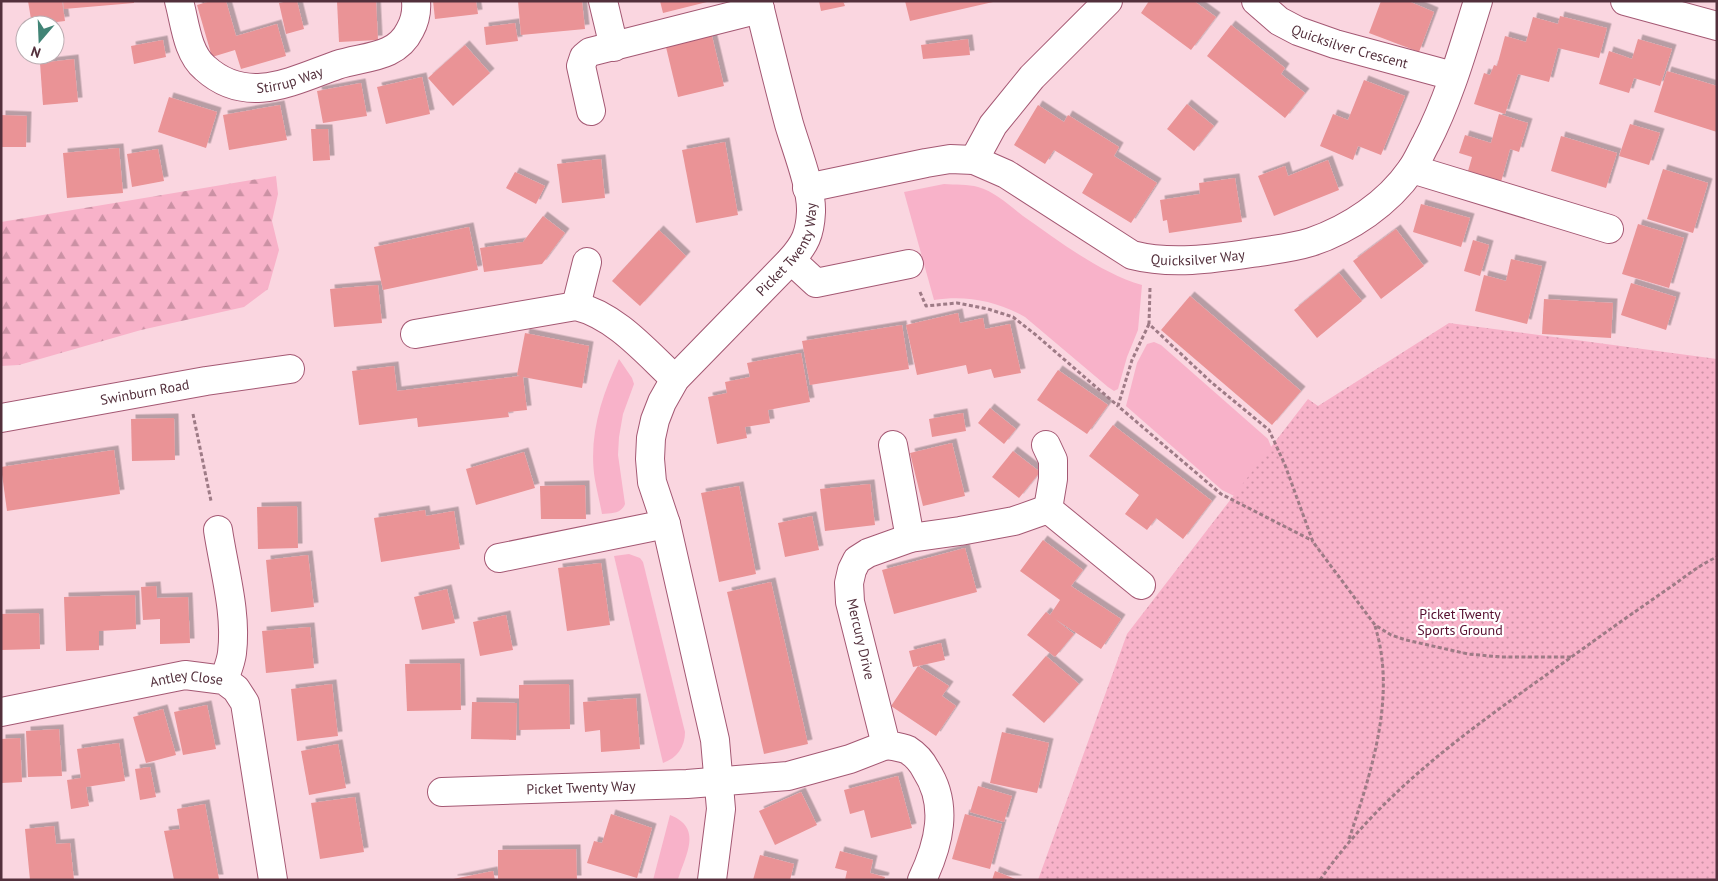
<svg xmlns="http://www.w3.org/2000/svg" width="1718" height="881" font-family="'PT Sans',sans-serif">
	<defs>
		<pattern id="forest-firs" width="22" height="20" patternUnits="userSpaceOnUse" patternTransform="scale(1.25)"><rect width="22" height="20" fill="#f8b2c9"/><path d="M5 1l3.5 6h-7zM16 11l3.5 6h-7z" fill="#cb91a4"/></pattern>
		<pattern id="park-dots" width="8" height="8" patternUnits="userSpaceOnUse" patternTransform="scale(1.25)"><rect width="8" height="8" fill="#f8b2c9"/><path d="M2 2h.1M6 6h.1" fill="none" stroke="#cb91a4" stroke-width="1.8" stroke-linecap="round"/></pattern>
		<filter id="shadow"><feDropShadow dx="4.5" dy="-4.5" stdDeviation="0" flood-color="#0004"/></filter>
	</defs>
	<rect width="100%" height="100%" fill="#fad6e0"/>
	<g fill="#f8b2c9">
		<path d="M944,184c11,1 24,0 34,3 16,4 32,19 45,29 36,25 77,57 119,69l-4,45 -11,27 -9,32 -4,2 -6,-4 -83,-70c-29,-16 -58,-22 -91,-17l-30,-108z"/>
		<path d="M1154,342l7,3 107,94 36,91 -82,-40 -96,-84 11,-43 10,-19z"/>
		<path d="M619,359l13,19 2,6 -11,30 -4,23 -1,18 7,49c-4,10 -13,9 -23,10 -2,-11 -5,-23 -7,-34 -7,-42 6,-83 24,-121z"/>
		<path d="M629,554l11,4 3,4 42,170c0,15 -8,26 -22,31l-49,-207z"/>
		<path d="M670,815c33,13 16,39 8,65h-25z"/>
	</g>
	<path fill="url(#forest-firs)" d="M276,176l2,18 -6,27 7,29 -11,39 -24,18 -103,23 -122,35 -18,1v-144z"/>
	<path fill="url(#park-dots)" d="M1449,323l268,36v521h-679l89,-246 181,-235 10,7z"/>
	<g fill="#ea9396" filter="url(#shadow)">
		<path d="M28,1h34l3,20 -33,4z"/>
		<path d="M63,1h71v2l-70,6z"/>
		<path d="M211,1h15l10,35 41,-12 9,32 -45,13 -6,-19 -23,7 -15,-52z"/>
		<path d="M288,1h9l7,28 -18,5 -7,-31z"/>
		<path d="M337,1h39l2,39 -39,2z"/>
		<path d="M433,1h43l2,13 -43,5z"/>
		<path d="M518,1h64l3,28 -64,6z"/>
		<path d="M660,1h47v1l-44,11z"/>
		<path d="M819,1h24l2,5 -24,5z"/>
		<path d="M905,1h88v1l-83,19z"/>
		<path d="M1149,1h45l22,16 -25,33 -50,-37z"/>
		<path d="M1381,1h27l26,11 -15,40 -50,-19z"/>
		<path d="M1560,16l47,12 -8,30 -41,-10 -9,34 -31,-8 -13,40 -31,-10 10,-31 6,2 4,-10 3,1 8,-30 21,6 7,-25 25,7z"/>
		<path d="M515,23l3,18 -32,4 -2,-18z"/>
		<path d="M1231,25l54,43 -4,6 24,19 -20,25 -78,-62z"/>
		<path d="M711,32l13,54 -46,11 -13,-54z"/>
		<path d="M968,39l2,16 -47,4 -2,-14z"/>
		<path d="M1638,39l34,10 -12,37 -26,-8 -5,15 -30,-9 10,-33 23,8z"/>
		<path d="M163,40l3,17 -32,7 -3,-18z"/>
		<path d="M465,45l25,28 -37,33 -25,-28z"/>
		<path d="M74,59l4,43 -35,3 -3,-42z"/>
		<path d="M1667,71l50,15v46l-63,-20z"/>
		<path d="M422,77l8,37 -44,10 -9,-37z"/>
		<path d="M1364,80l41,16 -24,59 -23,-9 -5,14 -33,-14 13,-32 15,6z"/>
		<path d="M361,83l6,33 -44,7 -6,-32z"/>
		<path d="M169,97l48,15 -11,36 -48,-16z"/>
		<path d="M1187,104l27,22 -20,25 -27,-22z"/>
		<path d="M280,105l7,35 -58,10 -6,-35z"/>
		<path d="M1038,105l26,17 4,-7 51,32 -5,9 43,27 -26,40 -49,-30 11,-19 -39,-24 -9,14 -31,-19z"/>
		<path d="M1499,114l29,9 -9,29 -9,-3 -9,33 -33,-11 4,-14 -13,-4 6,-18 26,8z"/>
		<path d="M1,115l26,1 -1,31h-25z"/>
		<path d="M1630,124l30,9 -11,32 -30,-9z"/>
		<path d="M311,129h17l2,31 -17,1z"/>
		<path d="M1561,136l56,17 -11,35 -55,-17z"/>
		<path d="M725,142l13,73 -42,8 -14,-73z"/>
		<path d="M119,148l4,45 -56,5 -4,-45z"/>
		<path d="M158,149l6,32 -32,6 -5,-33z"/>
		<path d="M601,159l4,39 -43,5 -5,-39z"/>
		<path d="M1328,160l11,30 -65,26 -16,-40 27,-10 3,10z"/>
		<path d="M1663,169l45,14 -15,50 -46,-14z"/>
		<path d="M515,172l30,14 -9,18 -30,-16z"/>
		<path d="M1235,178l7,44 -73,11 -2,-13 -4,1 -3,-21 40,-6 -1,-11z"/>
		<path d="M1421,204l49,14 -9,29 -48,-15z"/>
		<path d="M543,216l22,17 -23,31 -58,8 -4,-24 43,-6z"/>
		<path d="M1638,224l46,14 -15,50 -47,-14z"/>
		<path d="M469,227l9,43 -95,20 -9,-43z"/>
		<path d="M1396,229l28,37 -43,33 -28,-38z"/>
		<path d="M659,230l27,26 -46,50 -28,-25z"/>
		<path d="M1473,240l16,5 -9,31 -16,-5z"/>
		<path d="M1511,259l31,7 -15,58 -52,-13 9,-36 22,6z"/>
		<path d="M1339,273l23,28 -45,37 -23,-28z"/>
		<path d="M1631,283l45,14 -10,33 -45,-15z"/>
		<path d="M378,285l4,38 -48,4 -4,-38z"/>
		<path d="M1190,296l111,95 -29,34 -111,-95z"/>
		<path d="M1544,299l69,4 -2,35 -69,-4z"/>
		<path d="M958,313l2,10 23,-5 2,11 25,-5 11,49 -27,5 -3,-9 -23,5 -2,-9 -49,10 -11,-50z"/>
		<path d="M902,325l7,44 -99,16 -8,-44z"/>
		<path d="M525,333l64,13 -7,42 -59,-11 4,33 -19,2 1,5 -91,10 -1,-9 -58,7 -7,-54 42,-5 3,25 123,-15 -3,-1z"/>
		<path d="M801,353l9,49 -42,8 2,13 -25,4 2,11 -30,6 -9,-47 19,-4 -2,-11 25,-5 -3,-14z"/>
		<path d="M1058,370l50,35 -21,29 -50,-34z"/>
		<path d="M990,408l26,21 -12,15 -26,-21z"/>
		<path d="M963,413l3,18 -34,6 -3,-18z"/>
		<path d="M174,418l1,42 -43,1 -1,-42z"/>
		<path d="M1113,425l99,76 -29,38 -27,-21 -9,12 -22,-16 14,-19 -50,-39z"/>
		<path d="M952,443l13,53 -42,10 -13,-53z"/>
		<path d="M114,450l6,44 -113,17 -6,-44z"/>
		<path d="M1013,451l27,21 -21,26 -27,-21z"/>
		<path d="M524,452l11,36 -59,17 -10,-36z"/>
		<path d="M870,484l5,41 -50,6 -5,-42z"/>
		<path d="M585,485l1,34h-45l-1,-33z"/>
		<path d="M739,486l17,88 -37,8 -18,-89z"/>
		<path d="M297,506l1,42 -40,1 -1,-42z"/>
		<path d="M425,510l1,6 28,-5 6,38 -79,13 -7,-44z"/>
		<path d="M812,516l7,34 -34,7 -7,-34z"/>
		<path d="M1043,540l40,30 -12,16 50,33 -20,30 -46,-30 19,15 -19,23 -28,-22 19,-23 4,3 10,-15 -40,-29z"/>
		<path d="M965,548l12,44 -83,22 -12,-44z"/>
		<path d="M308,555l6,52 -43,5 -5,-52z"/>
		<path d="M601,563l9,62 -43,6 -9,-63z"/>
		<path d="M771,582l37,162 -44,10 -37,-162z"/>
		<path d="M156,586l1,12 31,-1 2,46 -30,1v-25l-17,1 -2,-33z"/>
		<path d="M447,589l8,34 -33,7 -8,-33z"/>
		<path d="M135,595l1,34 -37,2v19l-33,1 -2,-54z"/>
		<path d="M39,613l1,36 -39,1v-36z"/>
		<path d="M506,615l7,35 -33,6 -7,-34z"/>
		<path d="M310,627l4,41 -48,5 -4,-42z"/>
		<path d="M941,643l4,17 -27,6 31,20 -7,10 14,10 -20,30 -45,-30 27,-40 -5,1 -4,-16z"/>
		<path d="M1046,656l33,28 -35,39 -32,-28z"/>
		<path d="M460,663l1,47 -54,1 -2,-47z"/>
		<path d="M332,684l6,52 -41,5 -6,-52z"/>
		<path d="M569,684l1,45 -51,1v-45z"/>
		<path d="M636,698l4,51 -39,3 -1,-22 -15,2 -2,-30z"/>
		<path d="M472,702l45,1 -1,37 -45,-1z"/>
		<path d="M207,705l9,44 -33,6 -9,-43z"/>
		<path d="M163,709l13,46 -30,8 -13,-46z"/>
		<path d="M59,729l3,47 -34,1 -2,-46z"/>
		<path d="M1002,732l47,11 -12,50 -47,-10z"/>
		<path d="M20,738l2,44 -21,1v-44z"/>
		<path d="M119,743l6,38 -39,6 3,19 -18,3 -4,-29 14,-2 -4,-29z"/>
		<path d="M338,744l8,44 -37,7 -8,-44z"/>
		<path d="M150,767l6,30 -16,3 -5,-31z"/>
		<path d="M898,776l14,52 -41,10 -7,-28 -14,4 -6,-24z"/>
		<path d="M978,786l34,10 -8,26 -34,-10z"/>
		<path d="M801,792l16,33 -42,20 -16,-34z"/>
		<path d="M355,797l9,55 -44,7 -9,-56z"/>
		<path d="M205,804l14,75 -45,1 -10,-49 16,-2 -3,-20z"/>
		<path d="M611,814l41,14 -15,50 -50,-15 7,-22 8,2z"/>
		<path d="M965,814l37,10 -12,45 -38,-10z"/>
		<path d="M54,826l2,18 14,-1 4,37h-44l-5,-51z"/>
		<path d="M576,849l1,31h-79v-30z"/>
		<path d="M840,851l33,9 -3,13 15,4 -1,3h-39l2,-9 -12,-3z"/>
		<path d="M760,855l34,9 -4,16h-37z"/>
		<path d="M493,871l2,9h-42v-1z"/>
		<path d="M995,871l23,9h-26z"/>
	</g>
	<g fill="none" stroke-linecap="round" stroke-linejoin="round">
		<defs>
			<g id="minor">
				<path id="s1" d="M179,1c6,22 8,52 26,67 42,38 87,13 132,-3 27,-9 59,-6 73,-35 5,-9 7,-18 6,-29"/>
				<path d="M603,1l11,46"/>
				<path id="s2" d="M1256,1l23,20 19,10 37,13 118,32"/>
				<path d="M1625,1l92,25"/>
				<path d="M591,111l-10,-45 3,-9 6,-5 170,-43"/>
				<path d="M974,160l19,-35 39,-48 76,-76"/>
				<path d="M1412,169l197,60"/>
				<path id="s3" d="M807,188l119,-25 24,-4 24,1 32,14 126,81c39,10 80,4 120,-2 20,-3 40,-5 59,-11 39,-13 77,-39 100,-72 6,-8 10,-18 15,-27 23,-44 37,-94 52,-142"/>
				<path d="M791,260l25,23 93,-19"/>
				<path d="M576,306l11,-44"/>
				<path d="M415,334l161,-28c40,10 70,46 99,73"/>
				<path id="s4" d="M1,418l205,-37 84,-12"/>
				<path d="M893,445l17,93"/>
				<path d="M1046,445l7,15v19l-5,30"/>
				<path d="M218,530c6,40 19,83 14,123 -1,9 -5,18 -8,27"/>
				<path d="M499,558l167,-34"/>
				<path id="s5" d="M1,712l184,-37 39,5 12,9 9,14 28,177"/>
				<path id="s6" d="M442,792l245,-8 101,-8 62,-17 36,-14"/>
				<path id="s7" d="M712,880l9,-71 -6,-69 -49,-216 -14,-42 -2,-23 1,-21 4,-18 7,-18 13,-23 116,-119c14,-16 19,-26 20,-48 1,-24 -15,-64 -22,-88 -11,-41 -21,-82 -31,-123"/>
				<path d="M922,880c17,-36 27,-75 4,-110 -4,-8 -10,-15 -18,-20 -6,-3 -15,-4 -22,-5l-36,-143 -1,-19 3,-13 5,-10 11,-7 42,-15 50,-7 54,-10 34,-12 93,76"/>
			</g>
		</defs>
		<use href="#minor" stroke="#a45873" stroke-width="30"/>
		<g stroke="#9e7b86" stroke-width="3" stroke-dasharray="4 2.5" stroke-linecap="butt">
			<path d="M1150,288l-1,36 62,58 58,48 16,35 28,77 62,83 16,10 15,5 62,14 33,3h70"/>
			<path d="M920,292l6,14 31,-3 31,6 25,8 23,18 82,71"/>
			<path d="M1149,324l-17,36 -14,46 103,88 92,47"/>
			<path d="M193,414l18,87"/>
			<path d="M1349,839c22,-66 48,-143 26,-213"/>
			<path d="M1320,880c71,-102 176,-168 275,-240 25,-18 51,-36 77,-54 14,-10 29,-22 45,-29"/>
		</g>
		<use href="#minor" stroke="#fff" stroke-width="28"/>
	</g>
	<g text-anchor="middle" stroke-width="4.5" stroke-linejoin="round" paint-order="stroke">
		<g font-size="14" fill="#53303c" stroke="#fff">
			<text dy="5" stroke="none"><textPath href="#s2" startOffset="106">Quicksilver Crescent</textPath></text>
			<text dy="5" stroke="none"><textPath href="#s1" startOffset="164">Stirrup Way</textPath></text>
			<text dy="5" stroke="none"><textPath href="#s7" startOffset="689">Picket Twenty Way</textPath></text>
			<text dy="5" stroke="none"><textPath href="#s3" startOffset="421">Quicksilver Way</textPath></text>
			<text dy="5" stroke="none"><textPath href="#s4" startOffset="146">Swinburn Road</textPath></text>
			<text transform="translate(861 639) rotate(77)" y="5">Mercury Drive</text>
			<text dy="5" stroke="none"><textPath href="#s5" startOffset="189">Antley Close</textPath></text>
			<text dy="5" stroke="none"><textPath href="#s6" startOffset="139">Picket Twenty Way</textPath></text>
		</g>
		<g font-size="14" fill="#571030" stroke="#fff">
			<text x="1460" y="619">Picket Twenty<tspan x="1460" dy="16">Sports Ground</tspan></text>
		</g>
	</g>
	<rect width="1718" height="881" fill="none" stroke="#53303c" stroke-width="5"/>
	<g transform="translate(40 40) rotate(199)"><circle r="24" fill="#ffffff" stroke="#baacb1"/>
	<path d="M0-4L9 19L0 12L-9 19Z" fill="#418476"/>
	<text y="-8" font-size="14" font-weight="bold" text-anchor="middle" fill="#53303c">N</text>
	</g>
</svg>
